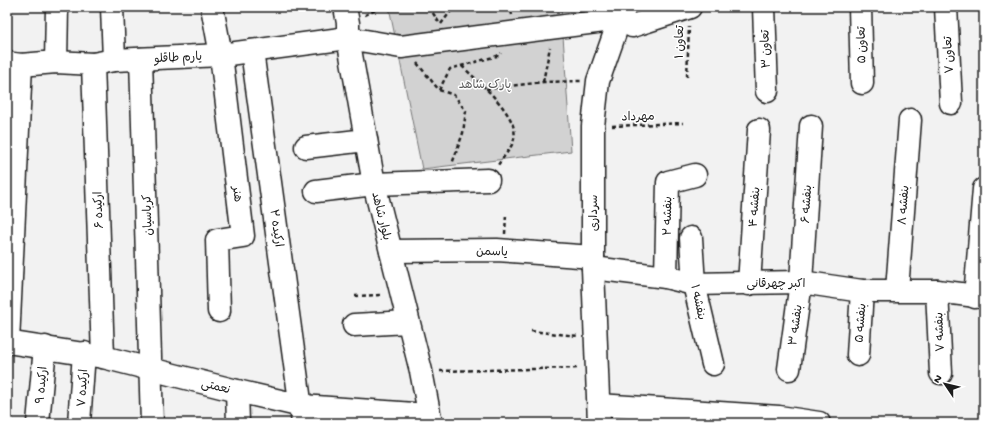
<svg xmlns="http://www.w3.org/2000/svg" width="991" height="430" font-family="'Gochi Hand','Playpen Sans Arabic',sans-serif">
	<rect width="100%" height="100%" fill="#f2f2f2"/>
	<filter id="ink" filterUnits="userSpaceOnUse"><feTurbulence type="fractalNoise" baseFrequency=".025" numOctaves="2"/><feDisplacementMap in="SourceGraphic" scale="8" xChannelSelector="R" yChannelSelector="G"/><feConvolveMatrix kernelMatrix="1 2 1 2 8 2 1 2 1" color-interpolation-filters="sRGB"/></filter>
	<g filter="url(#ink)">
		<path fill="#d2d2d2" stroke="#777" d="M389,7h172l10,144 -149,18z"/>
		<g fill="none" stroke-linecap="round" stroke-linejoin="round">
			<defs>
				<g id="minor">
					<path d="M112,7l2,53"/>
					<path d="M212,7l9,48 22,181 -26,4 2,71"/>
					<path d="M764,7l3,84"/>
					<path d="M860,7l2,76"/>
					<path d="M946,7l5,96"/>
					<path d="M252,51l51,372"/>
					<path d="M141,59l11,364"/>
					<path d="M56,62l1,-55"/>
					<path d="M7,63l14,2 35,-3 37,2 21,-4 107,-5 127,-17 53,9 219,-28 12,7 58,-19"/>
					<path d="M93,64l10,293"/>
					<path d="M306,147l60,-7"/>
					<path d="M316,191l58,-7 114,-4"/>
					<path d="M691,238l3,46 19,80"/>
					<path d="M391,251l106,-1 96,7"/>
					<path d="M593,268l73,9 28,7 107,-2 61,9h75l47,6"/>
					<path d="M666,277l2,-95 27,-7"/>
					<path d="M749,284l10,-154"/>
					<path d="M897,290l13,-170"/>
					<path d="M937,291l4,82"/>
					<path d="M975,297l9,-108"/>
					<path d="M354,325l54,-3"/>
					<path d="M7,342l96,15 134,34 65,15 126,9"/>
					<path d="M8,342l13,-277"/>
					<path d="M858,355l4,-64"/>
					<path d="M789,369l12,-87 10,-156"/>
					<path d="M237,391l1,32"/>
					<path d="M599,405l180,12 40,6"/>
					<path d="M38,423l7,-76"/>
					<path d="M79,423l5,-70"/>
				</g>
				<g id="major">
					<path d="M345,7l3,16v15l26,146 47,187 10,52"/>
					<path d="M599,423l-6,-155v-142l5,-45 26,-74"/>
				</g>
			</defs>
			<use href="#minor" stroke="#1c1c1c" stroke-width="25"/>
			<use href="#major" stroke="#1c1c1c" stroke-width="25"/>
			<g stroke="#1c1c1c" stroke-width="2.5" stroke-dasharray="4 3" stroke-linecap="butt">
				<path d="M429,7l11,17"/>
				<path d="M507,7l4,4 1,4"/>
				<path d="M365,15l17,-8"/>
				<path d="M441,24l13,-17"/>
				<path d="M417,63l22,27 15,5 12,16 -3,22 -11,31"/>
				<path d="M462,66c15,15 58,49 52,73 -2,9 -11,18 -16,26"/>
				<path d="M687,77l2,-50"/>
				<path d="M543,82l7,-35"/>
				<path d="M486,89l57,-7 38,-1"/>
				<path d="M439,90l11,-21 47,-13 4,-3"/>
				<path d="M612,126l71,-3"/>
				<path d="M505,234l1,-20"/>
				<path d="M355,296l28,-1"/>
				<path d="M531,331l47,5"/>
				<path d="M440,371l139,-3"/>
			</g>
			<use href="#minor" stroke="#fff" stroke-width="22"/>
			<use href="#major" stroke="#fff" stroke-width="22"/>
		</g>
	</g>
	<g text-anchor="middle" stroke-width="3" stroke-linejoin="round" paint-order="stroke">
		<g font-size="12" fill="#1c1c1c" stroke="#fff">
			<text transform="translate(679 42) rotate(-89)" y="4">تعاون ۱</text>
			<text transform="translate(861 45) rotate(-91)" y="4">تعاون ۵</text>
			<text transform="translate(765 49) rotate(-92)" y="4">تعاون ۳</text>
			<text transform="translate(948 55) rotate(-93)" y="4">تعاون ۷</text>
			<text transform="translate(178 57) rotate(-3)" y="4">یارم طاقلو</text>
			<text transform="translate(638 116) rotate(-2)" y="4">مهرداد</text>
			<text transform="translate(238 194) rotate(83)" y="4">هنر</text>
			<text transform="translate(806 204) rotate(-86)" y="4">بنفشه ۶</text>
			<text transform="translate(903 205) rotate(-86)" y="4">بنفشه ۸</text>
			<text transform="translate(754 207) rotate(-86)" y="4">بنفشه ۴</text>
			<text transform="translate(98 210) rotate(-92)" y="4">ارکیده ۶</text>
			<text transform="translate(593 213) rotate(-90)" y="4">سرداری</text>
			<text transform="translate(147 215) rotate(-92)" y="4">کرباسیان</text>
			<text transform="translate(382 216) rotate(76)" y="4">بلوار شاهد</text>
			<text transform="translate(667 216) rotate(-89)" y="4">بنفشه ۲</text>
			<text transform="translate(277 228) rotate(82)" y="4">ارکیده ۲</text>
			<text transform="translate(492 251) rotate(2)" y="4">یاسمن</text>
			<text x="776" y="287">اکبر چهرقانی</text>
			<text transform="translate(699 302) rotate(78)" y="4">بنفشه ۱</text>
			<text transform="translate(860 323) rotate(-86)" y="4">بنفشه ۵</text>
			<text transform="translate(795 325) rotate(-82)" y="4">بنفشه ۳</text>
			<text transform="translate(939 332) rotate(-92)" y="4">بنفشه ۷</text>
			<text transform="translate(41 385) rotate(-85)" y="4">ارکیده ۹</text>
			<text transform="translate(216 386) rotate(14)" y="4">نعمتی</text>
			<text transform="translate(82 388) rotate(-86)" y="4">ارکیده ۷</text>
		</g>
		<g font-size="12" fill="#5c5c5c" stroke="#fff">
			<text x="485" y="88">پارک شاهد</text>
		</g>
	</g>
	<rect width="991" height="430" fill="none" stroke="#fff" stroke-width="24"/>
	<rect x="12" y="12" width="967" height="406" fill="none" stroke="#1c1c1c" stroke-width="1.5" filter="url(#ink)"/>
	<g transform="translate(945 384) rotate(305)" stroke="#ffffff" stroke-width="3" paint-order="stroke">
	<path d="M0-3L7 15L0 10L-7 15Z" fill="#1c1c1c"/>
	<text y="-6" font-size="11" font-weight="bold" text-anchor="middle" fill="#1c1c1c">N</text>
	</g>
</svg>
